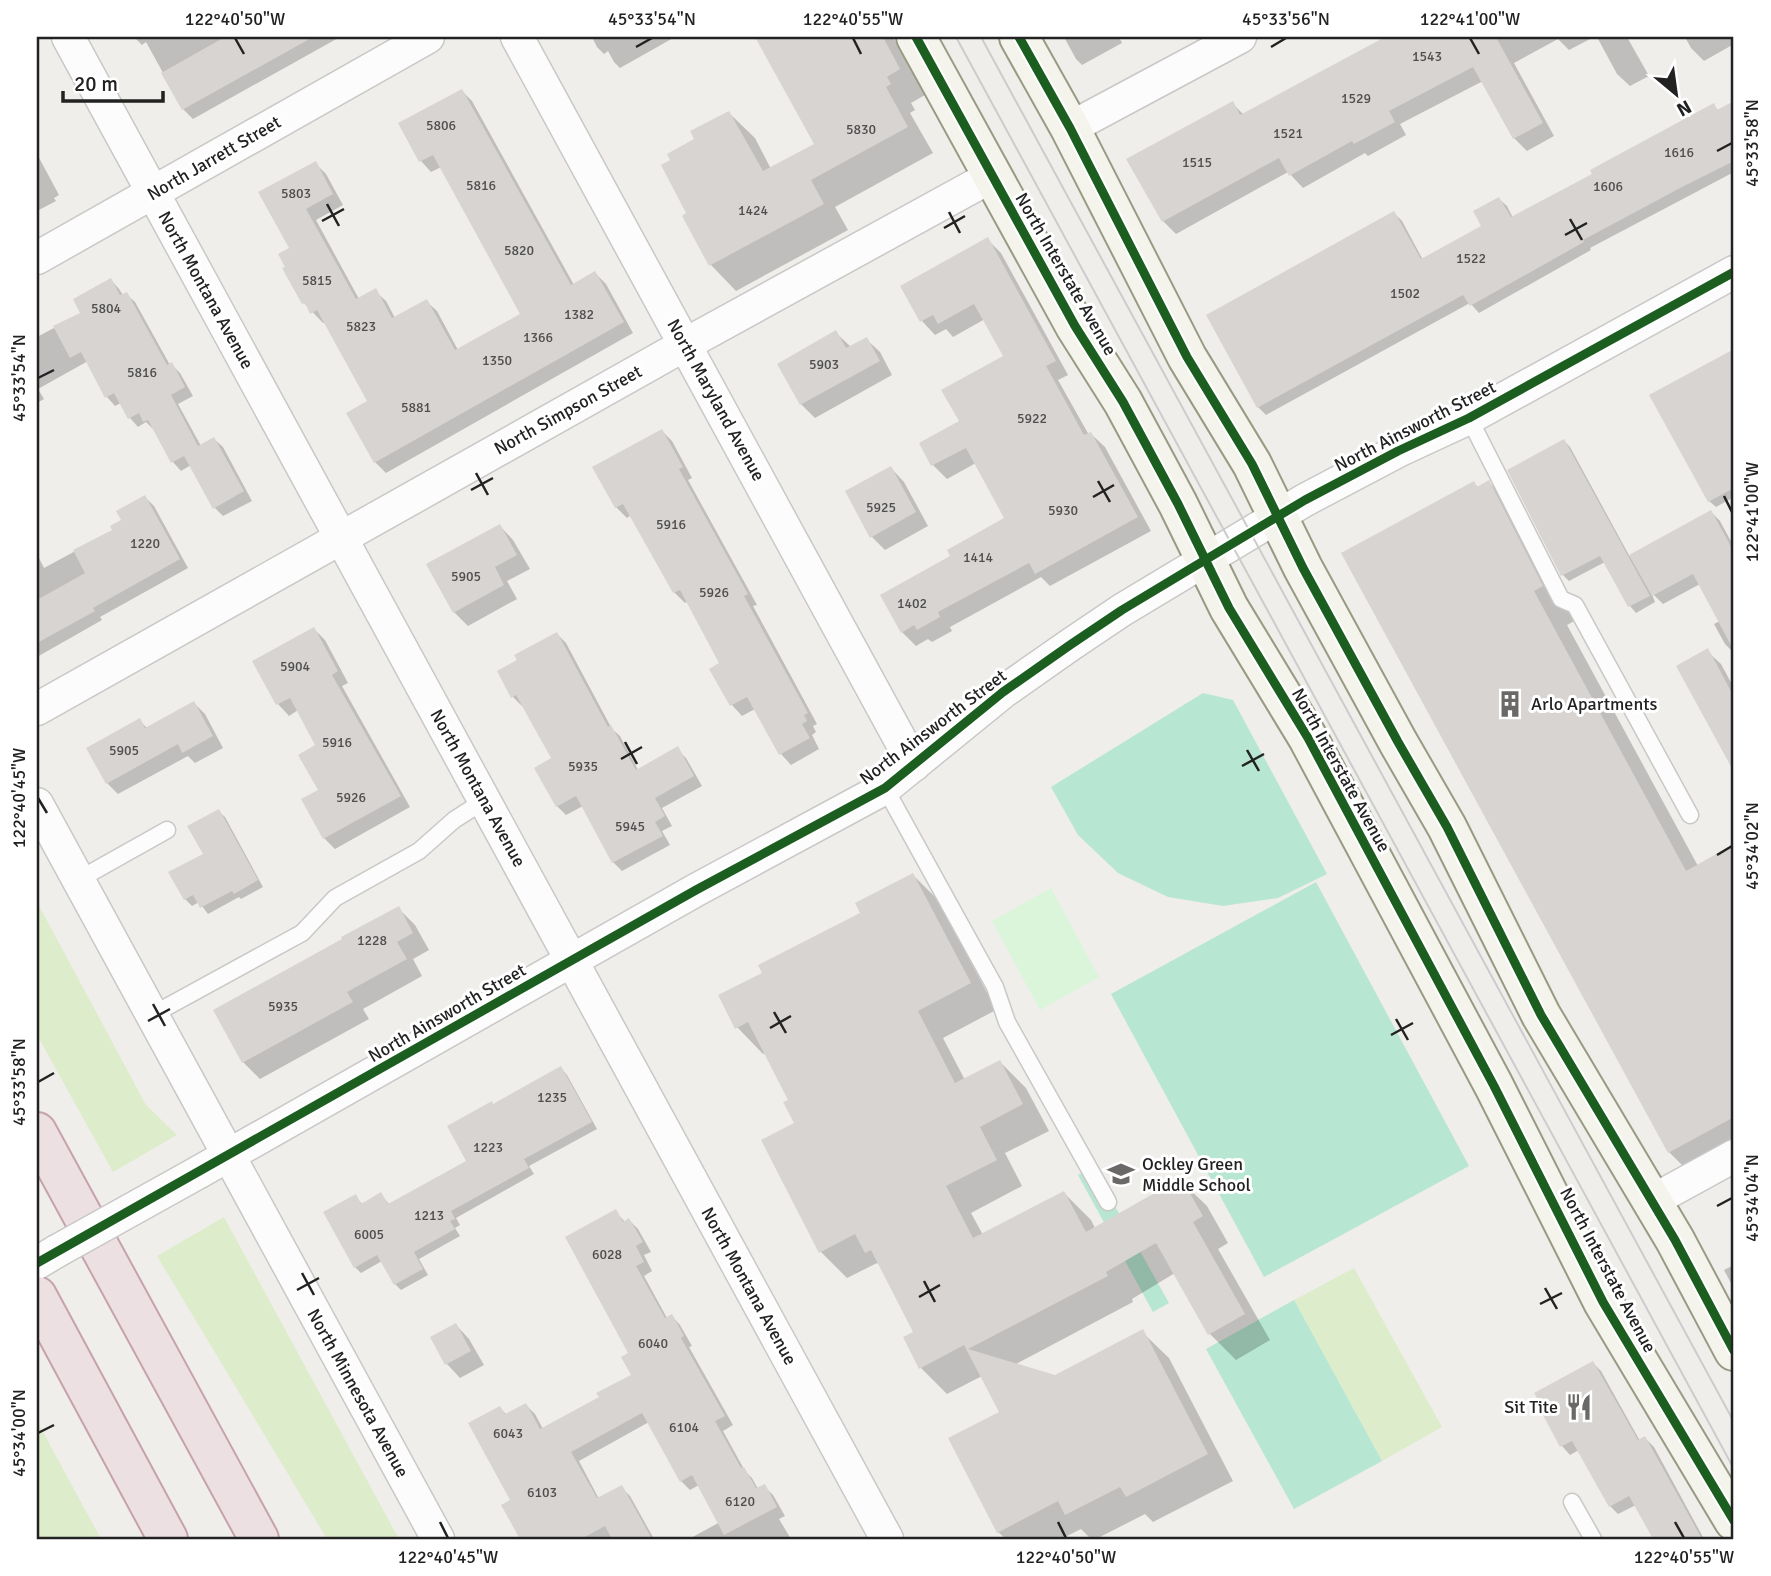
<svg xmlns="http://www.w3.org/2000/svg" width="1771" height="1576" font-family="Signika,sans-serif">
	<rect width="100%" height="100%" fill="#f0eeeb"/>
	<g fill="#ddeccb">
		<path d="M37,902l109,203 31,30 -64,37 -76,-137z"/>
		<path d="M224,1217l175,322h-72l-170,-283z"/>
		<path d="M1354,1268l88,159 -60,34 -88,-161z"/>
		<path d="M37,1421l64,118h-64z"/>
	</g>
	<path fill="#daf5da" d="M1051,888l48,89 -59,33 -48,-89z"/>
	<g fill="#b7e6d2">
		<path d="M1203,693l30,7 94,174 -49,24 -55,8 -55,-9 -50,-24 -40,-38 -27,-48z"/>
		<path d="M1316,882l153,284 -205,111 -153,-283z"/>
		<path d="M1093,1167l76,136 -16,9 -75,-137z"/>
		<path d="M1294,1300l88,161 -88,48 -88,-160z"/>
	</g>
	<g fill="#0003">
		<path d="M134,37h206l-147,82 -10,-10 -37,-67 -4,3z"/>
		<path d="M592,37h83l-55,31 -6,-6 -6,-11 -4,3 -7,-7z"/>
		<path d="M757,37h136l32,58 -14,8 4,7 -5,3 23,40 -98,54 13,23 -112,61 -25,-26 -22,-51 7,-74 33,-27 26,25 16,31 45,-25z"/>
		<path d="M1064,37h55l3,6 -40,22 -6,-6z"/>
		<path d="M1389,37h205l-25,13 -11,-11 -44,24 40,73 -27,15 -13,-13 -31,-57 -83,43 6,11 -38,21 -3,-3 -62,35 -15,-16 -112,62 -13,-13 69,-118 12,12z"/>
		<path d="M1597,37h30l22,39 -19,10 -13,-12z"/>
		<path d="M1685,37h49v7l-30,17 -13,-13z"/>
		<path d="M462,91l10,10 102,184 21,-12 11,11 27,49 -247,140 -11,-11 -27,-48 21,-12 -43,-80 -3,1 -19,-20 -13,-54 24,-86 11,11 17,31 -27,15 43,79 16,-8 11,10 9,17 31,-17 11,10 21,39 65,-35 -82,-148 -10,5 -10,-11z"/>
		<path d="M1734,103v69l-144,76 1,2 -112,63 -9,-10 -204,112 -8,-8 136,-194 8,8 21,39 60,-34 16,-27 8,7 6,12 82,-44 118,-69 6,6z"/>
		<path d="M37,154l22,41 -5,3 2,3 -19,10z"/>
		<path d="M987,239l14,14 67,122 -10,5 31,55 2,-1 14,13 46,84 -101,55 -9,-9 -91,50 2,4 -20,11 -4,-3 -12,7 -14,-14 50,-75 55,-38 -31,-56 -29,16 -14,-14 -12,-21 40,-22 44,-65 -20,-38 -32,18 -7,-8 -11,6 -13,-14z"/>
		<path d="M111,280l8,9 4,6 3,-1 9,8 35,63 1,-1 9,9 13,23 -15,8 23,42 13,-7 9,8 29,54 -29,15 -8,-8 -24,-43 -10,6 -8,-9 -19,-32 -8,-8 -8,5 -8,-9 -9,-15 -6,3 -8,-9 -19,-36 -50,28 6,10 -7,4v-66l45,-24z"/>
		<path d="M836,333l15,14 15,-8 14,13 12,23 -77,43 -14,-14z"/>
		<path d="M1734,351v146l-18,10 -7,-6 -57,-106z"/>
		<path d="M662,431l10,10 20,37 -4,2 69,125 -4,1 64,118 -4,2 3,6 -4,3 7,14 -28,16 -10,-11 -26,-45 -13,7 -10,-11 -20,-36 10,-5 -34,-63 -3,2 -11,-11 -43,-77 -4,3 -11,-11z"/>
		<path d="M1564,441l6,6 60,110 81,-45 9,9 14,26v106l-9,-9 -11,-20 6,-3 -20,-37 -37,20 -12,-12 4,10 -19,11 -6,-7 -25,-44 -36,19 -6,-6z"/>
		<path d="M891,468l13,14 24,44 -43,24 -13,-13z"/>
		<path d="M1489,482l34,35 53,103 -9,5 131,241 36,-20v323l-31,17 -34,-34 -195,-669 5,5z"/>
		<path d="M145,497l9,9 34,62 -88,49 2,3 -65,37v-103l7,14 70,-38z"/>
		<path d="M500,526l13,14 17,29 -23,12 10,18 -49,27 -14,-14z"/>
		<path d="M314,629l11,11 23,43 -6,3 68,121 -75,42 -11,-11 -6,-93 -20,-35 -9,6 -11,-12 -24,-42z"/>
		<path d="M557,634l9,9 46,86 8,7 18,34 39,-21 9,9 16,28 -40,22 10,18 -10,5 8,14 -48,26 -9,-9 -30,-56 -17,9 -9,-9 -3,-47 -30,-54 -2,1 -9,-9 -14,-25z"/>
		<path d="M1707,651l14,13 13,24v70l-12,-12z"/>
		<path d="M194,703l11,11 18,34 -28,15 -7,-7 -70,38 -11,-11 33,-62 8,8z"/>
		<path d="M218,811l7,6 38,70 -22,12 -2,-2 -31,17 -9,-12 -7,4 -7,-7 -14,-26 34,-18z"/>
		<path d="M913,875l26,26 57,109 -53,28 22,42 35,-18 26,26 23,43 -44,22 17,33 -51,27 12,22 81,-42 27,27 4,8 85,-48 27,26 21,37 -10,6 52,91 -34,20 -26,-26 -35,-61 -43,26 1,3 -119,63 42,12 86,-45 27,26 64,123 -80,41 -8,-8 -49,25h-5l-10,-10 -20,10h-55l-8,-7 3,-120 -19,-36 -35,18 -26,-26 -6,-35 -33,-66 -5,-4 -30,15 -26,-26 -31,-151 -25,-48 -2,1 -26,-27 27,-54 98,-60z"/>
		<path d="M398,908l17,17 14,25 -16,9 9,17 -59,33 6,10 -109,60 -17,-17 102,-122z"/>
		<path d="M561,1068l6,7 30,54 -68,37 5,8 -78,44 4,7 -5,3 5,8 -41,23 9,16 -27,15 -6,-6 -13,-23 -21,12 -6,-6v-71l8,9 18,-10 9,10 78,-44 26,-56z"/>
		<path d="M615,1211l10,11 4,-2 9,9 13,23 -7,3 8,16 -8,5 23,42 5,-2 8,9 12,21 -3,1 44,78 -10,6 22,40 7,7 6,11 6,-3 9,9 12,21 -6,3 12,20h-102l31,-17 -21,-37 -9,5 -9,-9 -32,-59 -70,39 20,38 22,-12 9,9 24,43h-128l-14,-39 -12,-92 7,7 19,-10 9,9 8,15 58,-32 32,-22z"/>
		<path d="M1734,1265v24l-10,-19z"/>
		<path d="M456,1325l13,14 15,26 -24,13 -13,-14 -15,-26z"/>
		<path d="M1593,1363l8,8 39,70 5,-3 9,9 50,92h-49l-19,-34 -18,9 -8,-8 -31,-56 -9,5 -8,-9 -24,-43z"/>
	</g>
	<g fill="#d7d4d2">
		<path d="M225,37h88l-131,73 -21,-37z"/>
		<path d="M755,37h128l17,32 -13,8 4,7 -5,3 22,40 -97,53 13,24 -115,62 -27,-50 4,-3 -25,-48 9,-5 -3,-6 27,-15 -4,-8 39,-20 34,60 51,-27z"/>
		<path d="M1385,37h111l47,86 -30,16 -40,-72 -84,44 6,11 -41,22 -2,-3 -63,35 -10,-18 -117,64 -36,-63 107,-58 7,14z"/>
		<path d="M462,89l109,196 24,-14 29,51 -250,141 -28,-50 21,-12 -50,-91 -7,4 -5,-11 -3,1 -20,-36 3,-1 -7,-13 11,-6 -31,-56 58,-31 17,33 -27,15 50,90 20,-11 16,30 35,-19 28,51 65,-36 -87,-159 -14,7 -21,-39z"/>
		<path d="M1734,101v60l-52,26 -99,53 1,2 -114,64 -7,-11 -206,113 -51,-93 188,-104 27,48 60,-33 -8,-15 26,-14 12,20 81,-43 -2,-4 124,-67 3,7z"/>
		<path d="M988,237l68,124 -10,5 38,69 7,-3 47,85 -103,57 -6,-11 -91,49 2,5 -23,13 -3,-5 -13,8 -21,-38 70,-39 -3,-6 57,-32 -38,-70 -35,18 -12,-23 40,-22 -18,-31 62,-34 -29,-52 -36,20 -5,-9 -13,7 -20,-36z"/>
		<path d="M111,278l9,17 7,-3 40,73 5,-3 13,25 -14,8 27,51 16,-9 30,54 -31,18 -29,-53 -13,7 -23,-43 -5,2 -4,-9 -11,6 -14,-26 -9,5 -24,-46 -11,6 -17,-32 27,-13 -7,-14z"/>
		<path d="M836,330l10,18 21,-11 13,24 -80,44 -23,-41z"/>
		<path d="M1734,349v139l-26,14 -59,-107z"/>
		<path d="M662,429l21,38 -4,2 69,125 -4,2 64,117 -4,2 3,6 -5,3 8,14 -31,17 -32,-58 -17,9 -21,-37 10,-6 -39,-73 -7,3 -50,-89 -8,4 -23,-41z"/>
		<path d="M1564,439l86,157 -22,11 -28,-51 -39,20 -54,-106z"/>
		<path d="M891,466l25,46 -46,26 -25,-47z"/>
		<path d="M1489,480l54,106 -9,5 152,280 48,-27v273l-66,36 -327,-600 133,-72 3,6z"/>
		<path d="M145,495l35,64 -87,49 2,3 -58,32v-43l48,-27 -12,-23 39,-20 -2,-4 11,-6 -5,-9z"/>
		<path d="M1711,510l23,42v99l-41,-77 -41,22 -23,-41z"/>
		<path d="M500,524l17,31 -22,12 9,18 -51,28 -27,-49z"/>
		<path d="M314,627l24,44 -6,4 69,121 -78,43 -22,-40 17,-9 -20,-35 17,-10 -25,-47 -14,7 -24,-44z"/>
		<path d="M557,632l51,95 3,-2 25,45 42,-24 16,30 -39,22 10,18 -10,6 8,14 -51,27 -36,-67 -20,11 -22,-39 17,-10 -35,-63 -5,3 -14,-27 20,-11 -3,-5z"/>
		<path d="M1708,648l26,49v75l-58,-106z"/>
		<path d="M194,701l19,35 -31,17 -4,-9 -72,40 -20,-36 54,-30 5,10z"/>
		<path d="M219,809l39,71 -24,14 -2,-3 -32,17 -7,-13 -9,5 -16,-28 35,-18 -16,-28z"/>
		<path d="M913,873l58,110 -53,28 37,72 45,-23 23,44 -43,23 17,33 -51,26 27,52 91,-47 22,41 95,-54 22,38 -10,6 52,92 -37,21 -52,-92 -50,29 2,4 -140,73 87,26 88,-46 65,125 -82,43 -6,-10 -55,28 -7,-14 -61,32 -49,-95 51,-26 -35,-67 -45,24 -16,-32 10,-5 -42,-82 -6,3 -10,-19 -36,19 -58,-113 33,-17 -11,-21 5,-2 -40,-78 -13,7 -17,-34 44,-22 -4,-8 102,-52 -5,-10z"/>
		<path d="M399,906l14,27 -16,9 10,17 -60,33 6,10 -111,61 -29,-53 129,-71 -1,-2z"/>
		<path d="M561,1066l31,56 -68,37 5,9 -78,43 4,8 -5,2 5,8 -41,23 9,17 -29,16 -17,-30 -23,13 -31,-56 33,-18 5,10 20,-12 7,12 78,-43 -19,-35 45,-25 1,3z"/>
		<path d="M616,1209l7,13 6,-4 14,24 -7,4 8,16 -8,4 29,52 7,-4 12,22 -3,2 44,78 -10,5 26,47 3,-1 12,21 9,-4 12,23 -53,28 -32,-60 -12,7 -38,-69 -71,39 26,46 25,-13 30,54h-40l-7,-13 -24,13h-61l-19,-34 9,-5 -42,-77 32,-17 5,8 21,-11 14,26 59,-32 -3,-4 35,-18 -10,-18 7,-4 -63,-116z"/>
		<path d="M456,1323l15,28 -26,14 -15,-28z"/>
		<path d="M1593,1361l45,79 7,-4 57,103h-49l-24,-43 -20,11 -37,-66 -12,6 -24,-45 3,-1 -5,-8z"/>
	</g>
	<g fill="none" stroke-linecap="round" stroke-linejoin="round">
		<defs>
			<g id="lane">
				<path d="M1469,418l92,181 14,6 115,210"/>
				<path d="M885,788l110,199 12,35 101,180"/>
				<path d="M78,880l89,-50"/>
				<path d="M152,1015l150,-82 33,-35 84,-47 35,-31 31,-20"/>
				<path d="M1572,1502l21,37"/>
			</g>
			<g id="street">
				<path d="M68,37l819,1502"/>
				<path d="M517,37l397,728"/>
				<path d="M1070,128l170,-91"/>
				<path d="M37,258l391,-221"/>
				<path d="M37,709l649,-365 306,-168"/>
				<path d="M37,804l401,735"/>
				<path d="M199,1172l497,-282 189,-102 118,-96 67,-47 52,-35 183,-110 93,-49 71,-33 265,-146"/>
				<path d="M1652,1201l82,-45"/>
				<path d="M37,1263l20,-12"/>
			</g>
			<g id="secondary">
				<path d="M916,37l159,289 48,76 55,102 51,104 79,130 186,348 109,216 131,219"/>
				<path d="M1019,37l51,91 117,229 65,107 51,104 95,174 49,85 94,188 134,225 59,111"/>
			</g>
			<g id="highway">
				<path d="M37,1132l222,407"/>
				<path d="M37,1296l131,243"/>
			</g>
		</defs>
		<use href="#lane" stroke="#c9c8c7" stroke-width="19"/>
		<use href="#street" stroke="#c9c8c7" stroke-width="35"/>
		<use href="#secondary" stroke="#999a82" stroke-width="42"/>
		<use href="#highway" stroke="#c5a2ac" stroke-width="42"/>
		<use href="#lane" stroke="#fdfcfc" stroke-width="16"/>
		<use href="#street" stroke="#fdfcfc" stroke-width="32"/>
		<use href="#secondary" stroke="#f4f4ed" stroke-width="38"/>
		<use href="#highway" stroke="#ece0e2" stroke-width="38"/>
		<g stroke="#ccc" stroke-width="2">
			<path d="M956,37l778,1432"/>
			<path d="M981,37l753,1385"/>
		</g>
		<defs>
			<path id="street-bridge" d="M57,1251l142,-79"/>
		</defs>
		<use href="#street-bridge" stroke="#c9c8c7" stroke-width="35" stroke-linecap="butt"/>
		<use href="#street-bridge" stroke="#fdfcfc" stroke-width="32"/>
		<defs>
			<g id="cycleway">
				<path d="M916,37l159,289 48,76 55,102 51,104 79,130 186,348 109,216 131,219"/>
				<path d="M1019,37l51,91 117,229 65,107 51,104 95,174 49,85 94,188 134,225 59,111"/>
				<path d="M37,1263l659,-373 189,-102 118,-96 67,-47 52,-35 183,-110 93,-49 71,-33 265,-146"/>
			</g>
		</defs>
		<use href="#cycleway" stroke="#fff" stroke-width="13"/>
		<use href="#cycleway" stroke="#1b5e20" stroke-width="9"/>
	</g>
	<path fill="none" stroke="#222" stroke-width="2.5" d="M235,38l9,16M853,38l8,16M1470,38l9,16M636,47l16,-9M1271,47l15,-9M1717,151l15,-8M327,204l12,22M949,212l11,21M1570,219l12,21M322,221l22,-12M944,228l21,-12M1565,235l22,-12M38,378l16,-8M476,473l12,22M1098,481l12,21M471,490l22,-12M1724,496l8,16M1093,497l21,-12M625,742l12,22M1247,750l12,21M621,759l21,-12M1242,766l22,-12M38,798l9,15M1717,855l15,-9M153,1004l12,22M774,1012l12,21M1396,1019l12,21M148,1021l22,-12M770,1028l21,-12M1391,1035l22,-12M38,1082l16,-9M1717,1206l15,-8M302,1273l12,22M924,1281l11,21M1545,1288l12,21M297,1290l22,-12M919,1297l21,-12M1540,1304l22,-11M38,1433l16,-8M440,1522l8,16M1058,1522l8,16M1675,1522l9,16"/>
	<defs>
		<symbol id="building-bare" viewBox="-9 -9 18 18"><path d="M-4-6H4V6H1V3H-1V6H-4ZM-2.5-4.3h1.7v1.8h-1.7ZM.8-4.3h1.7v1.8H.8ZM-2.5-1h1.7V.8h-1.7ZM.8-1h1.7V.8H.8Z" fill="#6a6968" stroke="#fff" stroke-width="2.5" paint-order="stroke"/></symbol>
		<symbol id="school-bare" viewBox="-9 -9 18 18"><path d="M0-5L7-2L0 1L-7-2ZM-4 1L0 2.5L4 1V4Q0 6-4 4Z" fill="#6a6968" stroke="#fff" stroke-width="2.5" paint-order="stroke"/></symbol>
		<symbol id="restaurant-bare" viewBox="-9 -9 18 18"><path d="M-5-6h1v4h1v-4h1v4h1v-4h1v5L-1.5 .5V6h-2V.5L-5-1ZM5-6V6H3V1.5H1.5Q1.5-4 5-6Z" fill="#6a6968" stroke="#fff" stroke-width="2.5" paint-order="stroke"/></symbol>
	</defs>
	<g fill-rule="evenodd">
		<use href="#building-bare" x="1491" y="685" width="38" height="38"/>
		<use href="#school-bare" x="1102" y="1155" width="38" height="38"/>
		<use href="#restaurant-bare" x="1560" y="1388" width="38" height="38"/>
	</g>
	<g text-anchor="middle" stroke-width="6" stroke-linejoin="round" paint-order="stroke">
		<g font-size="14" fill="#4f4e4e">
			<text x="1427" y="61">1543</text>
			<text x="1356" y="103">1529</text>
			<text x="441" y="130">5806</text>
			<text x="861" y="134">5830</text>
			<text x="1288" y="138">1521</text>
			<text x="1679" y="157">1616</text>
			<text x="1197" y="167">1515</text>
			<text x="481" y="190">5816</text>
			<text x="1608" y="191">1606</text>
			<text x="296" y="198">5803</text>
			<text x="753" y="215">1424</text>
			<text x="519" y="255">5820</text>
			<text x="1471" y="263">1522</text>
			<text x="317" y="285">5815</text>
			<text x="1405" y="298">1502</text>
			<text x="106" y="313">5804</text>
			<text x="579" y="319">1382</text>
			<text x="361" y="331">5823</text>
			<text x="538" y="342">1366</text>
			<text x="497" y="365">1350</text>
			<text x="824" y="369">5903</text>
			<text x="142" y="377">5816</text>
			<text x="416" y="412">5881</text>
			<text x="1032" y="423">5922</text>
			<text x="881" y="512">5925</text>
			<text x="1063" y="515">5930</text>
			<text x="671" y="529">5916</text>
			<text x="145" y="548">1220</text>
			<text x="978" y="562">1414</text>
			<text x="466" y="581">5905</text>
			<text x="714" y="597">5926</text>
			<text x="912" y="608">1402</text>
			<text x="295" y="671">5904</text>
			<text x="337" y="747">5916</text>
			<text x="124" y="755">5905</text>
			<text x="583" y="771">5935</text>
			<text x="351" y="802">5926</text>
			<text x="630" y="831">5945</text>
			<text x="372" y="945">1228</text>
			<text x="283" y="1011">5935</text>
			<text x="552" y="1102">1235</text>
			<text x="488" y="1152">1223</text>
			<text x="429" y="1220">1213</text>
			<text x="369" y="1239">6005</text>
			<text x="607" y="1259">6028</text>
			<text x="653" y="1348">6040</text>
			<text x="684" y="1432">6104</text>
			<text x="508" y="1438">6043</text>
			<text x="542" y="1497">6103</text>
			<text x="740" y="1506">6120</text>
		</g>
		<g font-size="18" fill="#222" stroke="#fff">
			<text transform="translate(214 158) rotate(-30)" y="6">North Jarrett Street</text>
			<text transform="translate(1066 274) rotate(60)" y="6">North Interstate Avenue</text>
			<text transform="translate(206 290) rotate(61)" y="6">North Montana Avenue</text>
			<text transform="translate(716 400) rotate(61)" y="6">North Maryland Avenue</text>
			<text transform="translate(568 410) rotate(-29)" y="6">North Simpson Street</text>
			<text transform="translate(1415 426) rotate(-27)" y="6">North Ainsworth Street</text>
			<text transform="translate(933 727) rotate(-37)" y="6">North Ainsworth Street</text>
			<text transform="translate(1341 770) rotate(61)" y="6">North Interstate Avenue</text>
			<text transform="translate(478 788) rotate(61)" y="6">North Montana Avenue</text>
			<text transform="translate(447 1013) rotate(-30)" y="6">North Ainsworth Street</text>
			<text transform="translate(1608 1270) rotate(62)" y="6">North Interstate Avenue</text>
			<text transform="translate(749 1286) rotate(61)" y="6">North Montana Avenue</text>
			<text transform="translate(358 1393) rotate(61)" y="6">North Minnesota Avenue</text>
		</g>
		<g font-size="18" fill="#222" stroke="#fff" text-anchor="start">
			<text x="1531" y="710">Arlo Apartments</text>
			<text x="1142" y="1170">Ockley Green<tspan x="1142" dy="21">Middle School</tspan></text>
			<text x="1558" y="1413" text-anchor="end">Sit Tite</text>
		</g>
	</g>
	<rect width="1771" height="1576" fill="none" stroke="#ffffff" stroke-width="77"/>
	<g transform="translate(1676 94) rotate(151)" stroke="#ffffff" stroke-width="5" paint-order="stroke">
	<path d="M0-5L12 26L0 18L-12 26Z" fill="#222222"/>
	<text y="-10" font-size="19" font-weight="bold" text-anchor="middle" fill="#222222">N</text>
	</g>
	<path d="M63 91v10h100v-10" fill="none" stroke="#222222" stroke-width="3.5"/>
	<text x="74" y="91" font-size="21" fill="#222222" stroke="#ffffff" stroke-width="5" paint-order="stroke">20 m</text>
	<rect x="38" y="38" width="1694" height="1500" fill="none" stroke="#222" stroke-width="2.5"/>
	<g font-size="18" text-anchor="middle" fill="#222">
		<text x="235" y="25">122°40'50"W</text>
		<text x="652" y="25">45°33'54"N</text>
		<text x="853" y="25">122°40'55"W</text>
		<text x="1286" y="25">45°33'56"N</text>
		<text x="1470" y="25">122°41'00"W</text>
		<text transform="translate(1752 143) rotate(-90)" y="6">45°33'58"N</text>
		<text transform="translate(19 378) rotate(-90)" y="6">45°33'54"N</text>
		<text transform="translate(1752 512) rotate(-90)" y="6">122°41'00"W</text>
		<text transform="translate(19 798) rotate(-90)" y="6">122°40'45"W</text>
		<text transform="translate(1752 846) rotate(-90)" y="6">45°34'02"N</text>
		<text transform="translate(19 1082) rotate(-90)" y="6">45°33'58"N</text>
		<text transform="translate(1752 1198) rotate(-90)" y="6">45°34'04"N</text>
		<text transform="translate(19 1433) rotate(-90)" y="6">45°34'00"N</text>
		<text x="448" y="1563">122°40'45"W</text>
		<text x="1066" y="1563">122°40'50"W</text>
		<text x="1684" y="1563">122°40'55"W</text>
	</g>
</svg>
